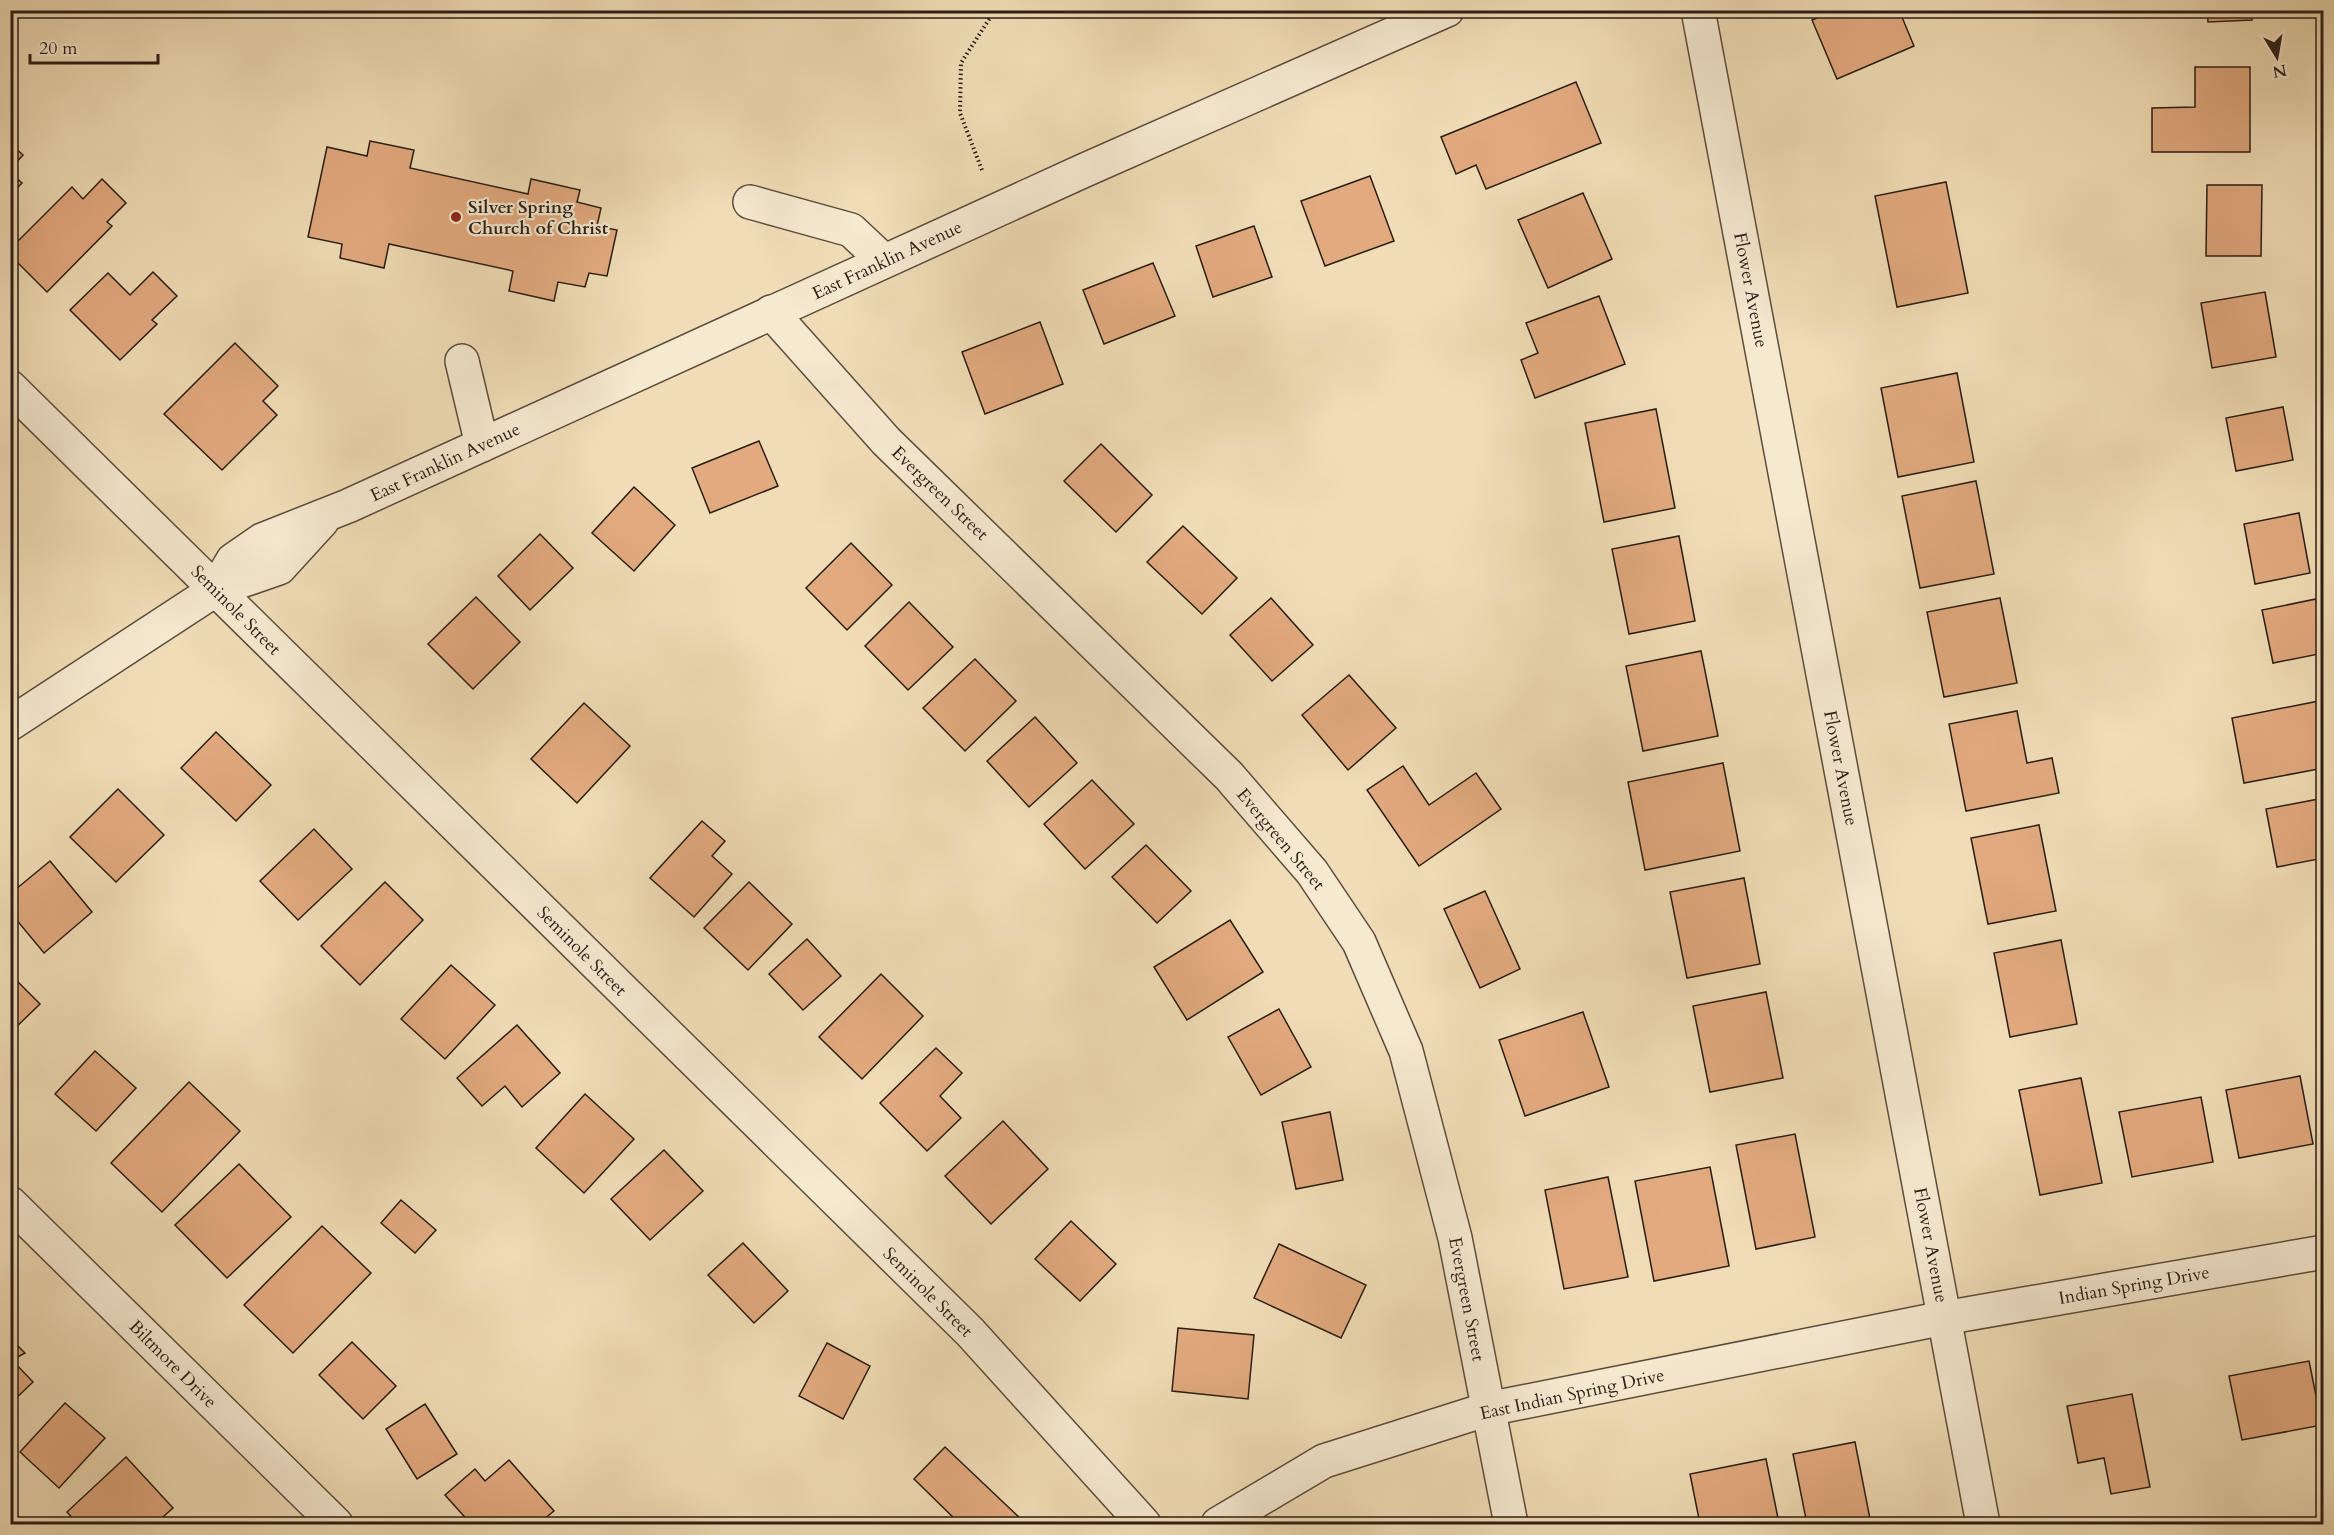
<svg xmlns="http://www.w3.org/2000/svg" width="2334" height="1535" font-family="Cardo,serif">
	<rect width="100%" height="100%" fill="#f0ddb6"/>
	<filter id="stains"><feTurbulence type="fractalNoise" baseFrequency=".00333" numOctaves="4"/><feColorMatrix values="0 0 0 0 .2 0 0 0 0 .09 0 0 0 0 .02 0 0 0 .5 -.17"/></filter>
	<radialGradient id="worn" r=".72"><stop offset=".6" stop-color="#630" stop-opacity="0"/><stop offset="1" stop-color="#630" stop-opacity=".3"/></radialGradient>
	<g fill="#e2aa7f" stroke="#2a1d16" stroke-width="1.5">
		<path d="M1836,10h63l15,36 -77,33 -25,-59z"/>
		<path d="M2207,10h44l1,10 -44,2z"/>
		<path d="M2195,67h55v85h-98v-44l43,-1z"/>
		<path d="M1576,82l25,61 -115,46 -10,-24 -20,9 -15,-37z"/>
		<path d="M370,141l44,9 -4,18 118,26 3,-15 49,11 -3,12 24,6 -4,18 20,4 -10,46 -18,-3 -4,14 -27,-5 -4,19 -45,-10 4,-20 -124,-27 -5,24 -44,-10 2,-14 -34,-7 19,-90 40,9z"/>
		<path d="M10,143l13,12 -13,14z"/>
		<path d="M10,172l12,11 -12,12z"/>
		<path d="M1370,176l24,65 -69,25 -24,-65z"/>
		<path d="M102,179l24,24 -19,19 5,4 -65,66 -37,-37v-6l62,-62 11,12z"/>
		<path d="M1946,182l22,111 -71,14 -22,-111z"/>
		<path d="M2207,185h55l-1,71h-55z"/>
		<path d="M1583,193l29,66 -64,29 -30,-68z"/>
		<path d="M1254,226l18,51 -59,20 -17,-51z"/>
		<path d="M1153,263l22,53 -71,28 -21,-54z"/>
		<path d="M153,272l24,24 -25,24 5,4 -37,36 -50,-50 38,-37 22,22z"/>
		<path d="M2265,292l11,65 -64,11 -11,-65z"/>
		<path d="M1599,296l26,68 -90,34 -14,-38 17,-7 -12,-30z"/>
		<path d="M1040,322l23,62 -78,30 -23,-62z"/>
		<path d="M235,343l43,43 -15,15 14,14 -55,55 -58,-56z"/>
		<path d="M1957,373l17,89 -76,15 -17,-89z"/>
		<path d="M2283,407l10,53 -57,11 -10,-53z"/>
		<path d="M1656,409l19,99 -71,14 -19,-99z"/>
		<path d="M759,441l19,45 -68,27 -18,-45z"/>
		<path d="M1101,444l51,51 -36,37 -52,-51z"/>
		<path d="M1976,481l18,93 -74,14 -18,-92z"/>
		<path d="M634,487l41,38 -41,46 -42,-38z"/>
		<path d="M10,509h6l-6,58z"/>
		<path d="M2299,513l11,60 -55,11 -11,-60z"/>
		<path d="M1183,526l54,52 -35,36 -55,-52z"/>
		<path d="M540,534l33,34 -43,42 -32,-34z"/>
		<path d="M1679,536l16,85 -66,13 -17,-85z"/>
		<path d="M851,543l41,42 -45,45 -41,-42z"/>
		<path d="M476,597l44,45 -47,47 -45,-45z"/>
		<path d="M1271,598l42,47 -41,36 -42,-46z"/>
		<path d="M2000,598l17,85 -73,14 -17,-85z"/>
		<path d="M2316,599l8,41v13l-51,10 -11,-53z"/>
		<path d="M909,602l44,45 -45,43 -43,-44z"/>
		<path d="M1701,651l17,85 -75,15 -17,-85z"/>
		<path d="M975,659l41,42 -51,50 -42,-43z"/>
		<path d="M1349,675l47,53 -48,42 -46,-55z"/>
		<path d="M2324,700v68l-80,15 -12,-65z"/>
		<path d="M584,703l46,43 -53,57 -46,-44z"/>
		<path d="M2017,711l10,52 25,-5 7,35 -93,18 -17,-87z"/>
		<path d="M1035,717l42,46 -48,44 -42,-46z"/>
		<path d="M216,732l55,53 -35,36 -55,-53z"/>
		<path d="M1723,763l17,88 -95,19 -17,-88z"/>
		<path d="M1403,766l26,39 47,-32 25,36 -82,57 -52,-76z"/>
		<path d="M1092,780l42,44 -49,45 -41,-45z"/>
		<path d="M118,789l46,46 -48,47 -46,-45z"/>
		<path d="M2324,798v60l-47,9 -11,-58z"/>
		<path d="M702,821l23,20 -13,15 20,18 -38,43 -44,-39z"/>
		<path d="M2039,825l17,86 -68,13 -17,-86z"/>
		<path d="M314,829l38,40 -54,51 -38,-39z"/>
		<path d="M1146,845l45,46 -34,32 -45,-46z"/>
		<path d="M50,861l42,51 -48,41 -34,-41v-18z"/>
		<path d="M1744,878l16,86 -73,14 -17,-86z"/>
		<path d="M385,882l38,38 -63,65 -39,-39z"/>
		<path d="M749,882l43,42 -44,46 -44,-42z"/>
		<path d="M1485,891l35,78 -40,19 -36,-79z"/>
		<path d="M2324,911v23l-5,-22z"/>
		<path d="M1230,920l33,52 -76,48 -33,-53z"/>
		<path d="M807,939l34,37 -38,34 -34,-36z"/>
		<path d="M2061,940l16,84 -67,13 -16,-84z"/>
		<path d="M451,965l44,40 -50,54 -44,-40z"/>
		<path d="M10,974l30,30 -30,29z"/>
		<path d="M881,974l42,42 -61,63 -43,-42z"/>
		<path d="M1766,992l17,86 -73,14 -17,-86z"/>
		<path d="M1279,1009l32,58 -50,28 -33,-58z"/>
		<path d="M1583,1012l26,75 -84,29 -26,-76z"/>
		<path d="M517,1025l43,48 -38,34 -17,-21 -23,20 -25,-28z"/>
		<path d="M936,1048l26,25 -22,23 21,22 -34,33 -47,-48z"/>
		<path d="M95,1051l41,37 -40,43 -41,-37z"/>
		<path d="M2300,1076l13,68 -74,14 -13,-68z"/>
		<path d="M2081,1078l21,105 -62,12 -21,-105z"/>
		<path d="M189,1082l51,49 -78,81 -51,-49z"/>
		<path d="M585,1094l49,45 -50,54 -48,-45z"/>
		<path d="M2201,1097l12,65 -81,15 -13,-65z"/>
		<path d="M1330,1112l13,68 -47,9 -14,-67z"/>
		<path d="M1003,1121l45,48 -57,55 -46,-48z"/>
		<path d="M1795,1134l20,103 -59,12 -20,-104z"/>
		<path d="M664,1150l39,41 -53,49 -39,-41z"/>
		<path d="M239,1164l52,53 -64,61 -52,-53z"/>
		<path d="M1710,1167l19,99 -75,15 -19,-100z"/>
		<path d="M1608,1177l20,100 -64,12 -19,-99z"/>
		<path d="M401,1200l35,30 -21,23 -34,-30z"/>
		<path d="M1071,1221l45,43 -36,37 -45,-42z"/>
		<path d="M322,1226l49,47 -78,80 -49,-48z"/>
		<path d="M743,1243l45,48 -34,32 -46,-48z"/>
		<path d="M1279,1244l87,41 -25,53 -87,-40z"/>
		<path d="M1178,1328l76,7 -6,64 -76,-8z"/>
		<path d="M10,1338l15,15 -13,7 21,22 -23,22z"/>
		<path d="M352,1342l44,44 -33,33 -44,-44z"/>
		<path d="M827,1343l43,23 -27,53 -44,-23z"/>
		<path d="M2309,1361l13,64 -80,15 -13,-64z"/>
		<path d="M2132,1394l18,93 -39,7 -7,-36 -26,5 -11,-57z"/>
		<path d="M65,1403l40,35 -46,50 -39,-36z"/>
		<path d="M425,1404l32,50 -40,25 -31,-50z"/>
		<path d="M1855,1442l16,82h-64l-14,-70z"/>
		<path d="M945,1447l78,74 -4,3h-59l-46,-45z"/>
		<path d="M126,1457l47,51 -18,16h-77l-11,-12z"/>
		<path d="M1766,1459l13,64 -79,1 -10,-50z"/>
		<path d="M509,1460l45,51 -16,13h-67l-26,-29 30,-26 10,12z"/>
		<path d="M1670,1518l1,6h-34z"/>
	</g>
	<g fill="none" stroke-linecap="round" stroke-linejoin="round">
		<defs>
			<g id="minor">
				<path d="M1698,10l285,1514"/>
				<path d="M750,202l101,28 33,31"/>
				<path d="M771,312l115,129 343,335 83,96 47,70 47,109 49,187 56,286"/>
				<path d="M462,361l20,84"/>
				<path d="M10,387l960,945 174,192"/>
				<path d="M215,590l18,-30 29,-20 86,-34 737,-336 362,-160"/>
				<path d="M10,724l205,-134 64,-22 43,-47"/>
				<path d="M10,1203l326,321"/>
				<path d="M1218,1524l106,-63 164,-52 456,-91 380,-66"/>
			</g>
		</defs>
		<use href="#minor" stroke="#5c4d3e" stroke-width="36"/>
		<path stroke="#2a1d16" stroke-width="4" stroke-dasharray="1.5 3" stroke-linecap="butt" d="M982,170l-22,-57 1,-50 34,-53"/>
		<use href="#minor" stroke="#f5e9d0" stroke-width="33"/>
	</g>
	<circle fill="#8f2418" stroke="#f5e9d0" stroke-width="2" cx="456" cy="217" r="6"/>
	<g text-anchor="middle" stroke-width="4.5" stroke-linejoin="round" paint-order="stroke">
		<g font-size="18" font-weight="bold" fill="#2a1d16" stroke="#f5e9d0" text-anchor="start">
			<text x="468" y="213">Silver Spring<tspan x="468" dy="21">Church of Christ</tspan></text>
		</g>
		<g font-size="18" fill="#2a1d16" stroke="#f5e9d0">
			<text transform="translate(887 260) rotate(-25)" y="6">East Franklin Avenue</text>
			<text transform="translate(1751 290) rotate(79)" y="6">Flower Avenue</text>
			<text transform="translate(445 462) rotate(-25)" y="6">East Franklin Avenue</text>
			<text transform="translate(940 493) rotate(44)" y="6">Evergreen Street</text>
			<text transform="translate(236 610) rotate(45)" y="6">Seminole Street</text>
			<text transform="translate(1841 768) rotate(79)" y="6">Flower Avenue</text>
			<text transform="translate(1281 839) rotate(50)" y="6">Evergreen Street</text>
			<text transform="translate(582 951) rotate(45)" y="6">Seminole Street</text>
			<text transform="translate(1931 1245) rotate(79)" y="6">Flower Avenue</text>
			<text transform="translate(2134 1285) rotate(-10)" y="6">Indian Spring Drive</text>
			<text transform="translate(928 1292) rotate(45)" y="6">Seminole Street</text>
			<text transform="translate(1467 1299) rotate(79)" y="6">Evergreen Street</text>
			<text transform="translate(173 1364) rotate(45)" y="6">Biltmore Drive</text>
			<text transform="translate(1572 1394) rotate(-12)" y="6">East Indian Spring Drive</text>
		</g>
	</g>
	<rect width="2334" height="1535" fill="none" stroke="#f0ddb6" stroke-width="36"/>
	<rect x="12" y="12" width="2310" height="1511" fill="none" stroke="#2a1d16" stroke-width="3"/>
	<rect x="18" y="18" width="2298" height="1499" fill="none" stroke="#2a1d16" stroke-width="1.5"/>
	<g transform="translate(2277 57) rotate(169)" stroke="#f5e9d0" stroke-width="4.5" paint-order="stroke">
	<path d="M0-4.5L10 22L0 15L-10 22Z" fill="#2a1d16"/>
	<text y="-9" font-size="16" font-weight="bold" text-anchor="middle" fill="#2a1d16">N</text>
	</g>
	<path d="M30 54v9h128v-9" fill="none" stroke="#2a1d16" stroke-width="3"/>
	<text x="39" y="54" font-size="18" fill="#2a1d16" stroke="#f5e9d0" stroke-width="4.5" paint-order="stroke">20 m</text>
	<rect width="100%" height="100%" filter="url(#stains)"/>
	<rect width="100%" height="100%" fill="url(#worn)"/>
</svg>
